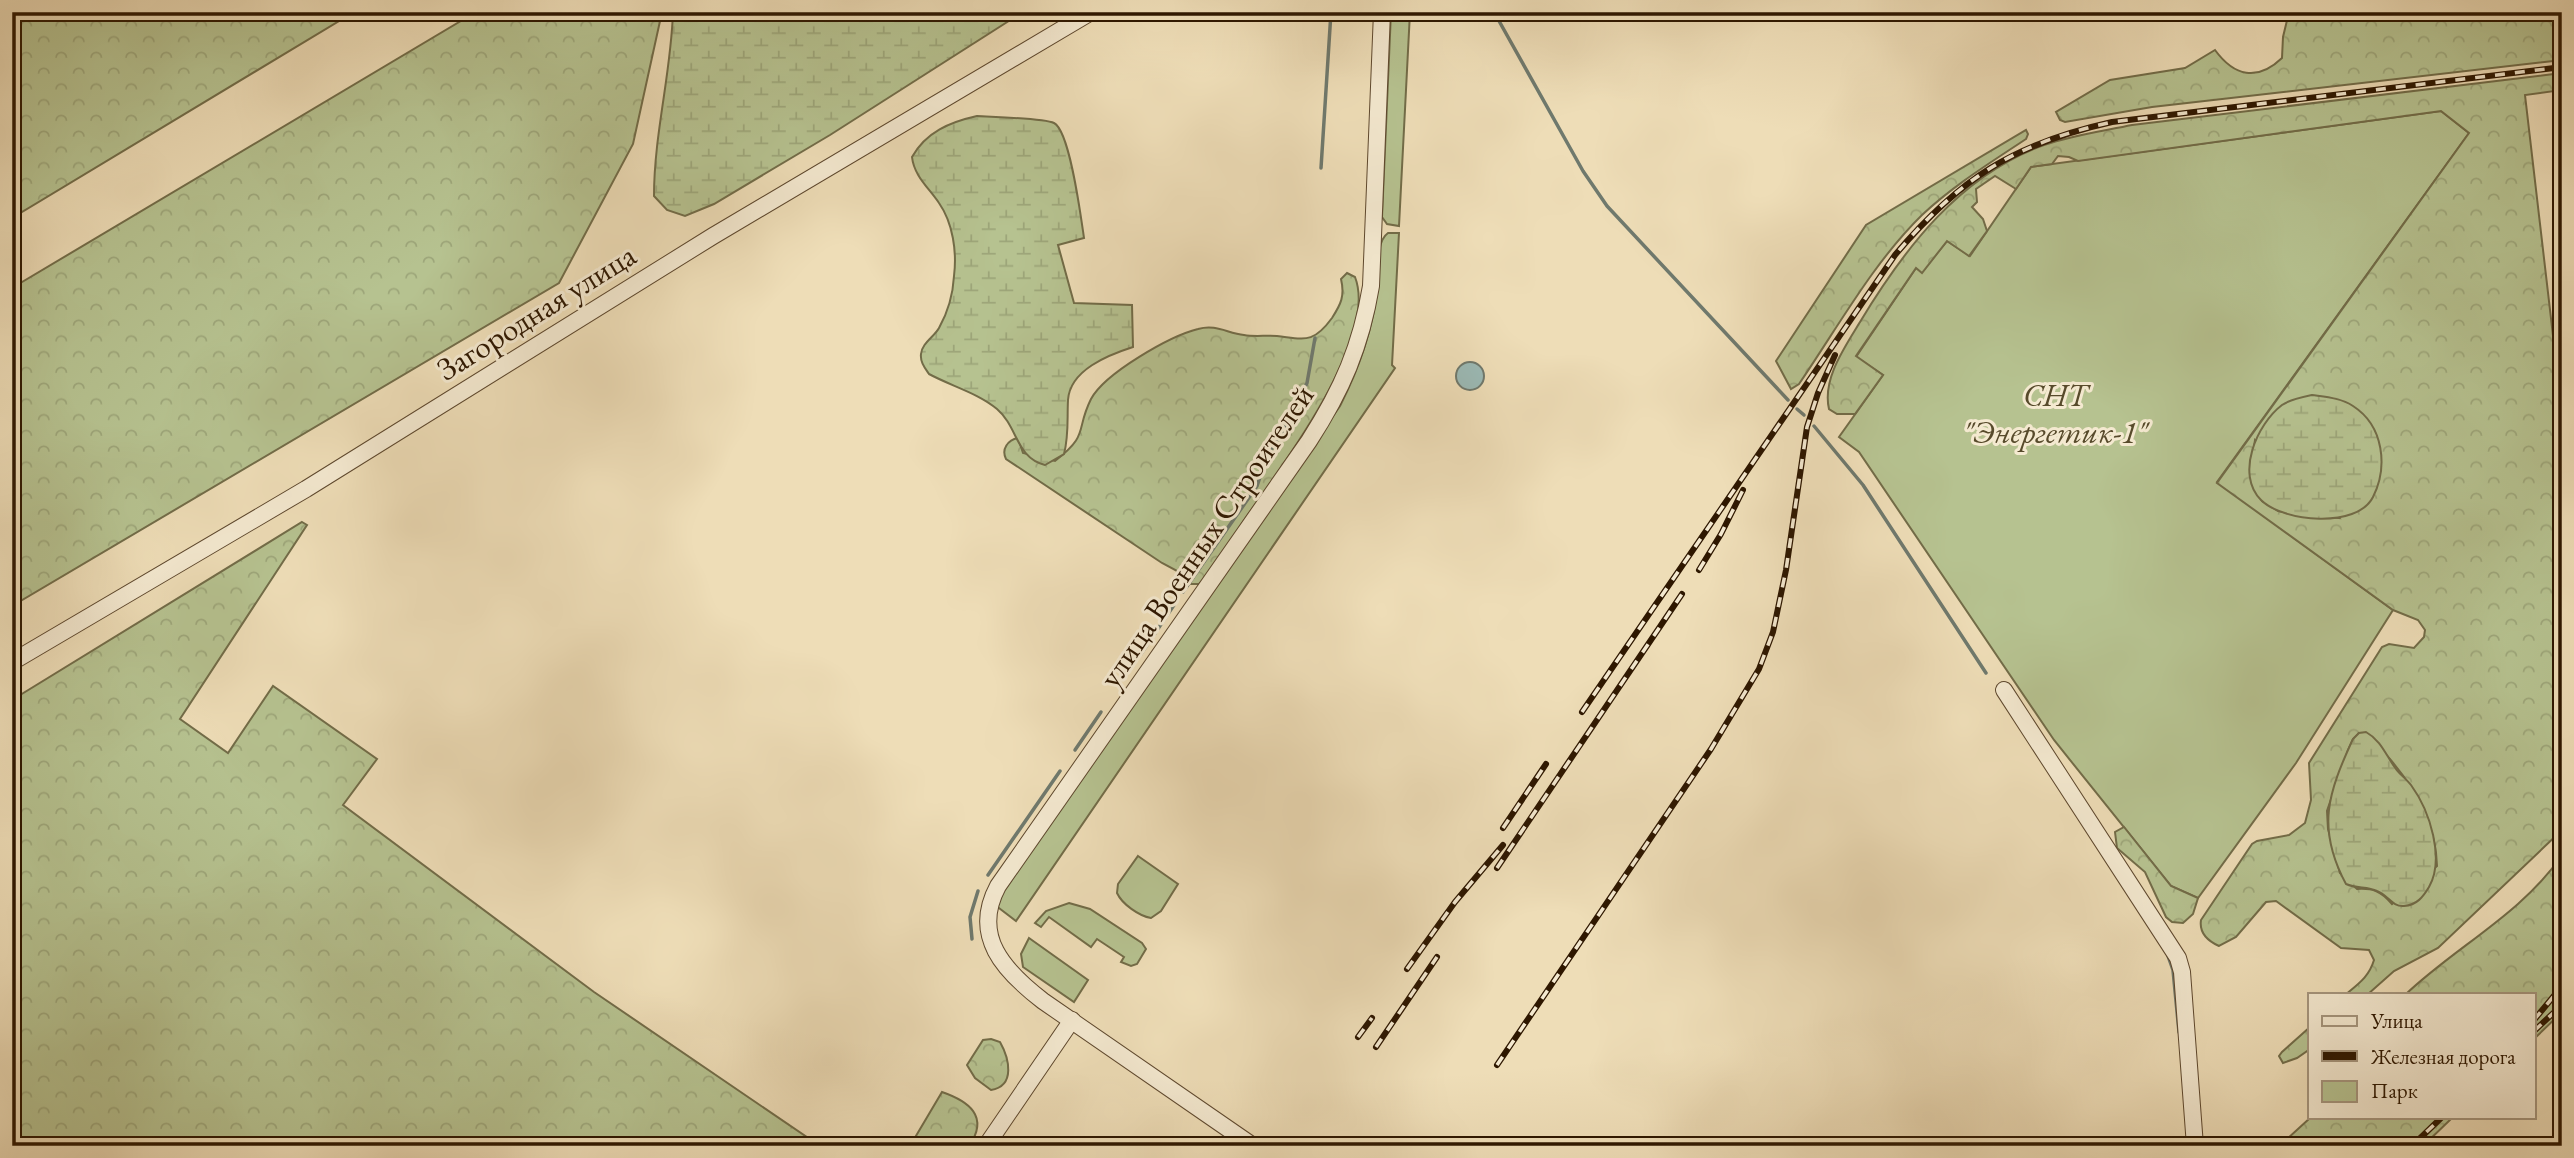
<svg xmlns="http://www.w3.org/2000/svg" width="2574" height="1158" font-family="'EB Garamond',serif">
	<defs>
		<pattern id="forest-crowns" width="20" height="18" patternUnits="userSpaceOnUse" patternTransform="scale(1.75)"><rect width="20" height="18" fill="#b6c290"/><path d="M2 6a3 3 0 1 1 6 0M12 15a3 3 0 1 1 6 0" fill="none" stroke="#9da67a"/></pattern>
		<pattern id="wetland-marsh" width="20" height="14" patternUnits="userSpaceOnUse" patternTransform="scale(1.75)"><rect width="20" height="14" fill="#b6c290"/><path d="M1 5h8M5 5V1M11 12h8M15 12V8" fill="none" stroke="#9da67a"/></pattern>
	</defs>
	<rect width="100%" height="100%" fill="#eeddb7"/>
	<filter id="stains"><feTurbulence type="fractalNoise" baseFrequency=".00286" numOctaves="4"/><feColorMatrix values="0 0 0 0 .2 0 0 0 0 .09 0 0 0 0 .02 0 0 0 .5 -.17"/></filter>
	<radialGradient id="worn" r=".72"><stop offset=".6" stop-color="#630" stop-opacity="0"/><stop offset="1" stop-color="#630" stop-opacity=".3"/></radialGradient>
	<g fill="#b6c290" stroke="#726c48" stroke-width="2">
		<path d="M1391,12h19l-11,214 -12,-2 -5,-7z"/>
		<path d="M2441,111l28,22 -252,349 176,128 -97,153 -98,135 -27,-12 -117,-146 -195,-288 -20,-15 44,-62 -27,-18 60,-89 6,4 25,-31 23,15 61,-89z"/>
		<path d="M1388,233h11l-7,132 3,3 -379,553 -21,-16 7,-14 338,-485c20,-39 33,-77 38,-121 1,-14 -3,-43 10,-52z"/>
		<path d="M1138,856l40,28 -17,27 -10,7c-12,-2 -29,-14 -34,-25l1,-9z"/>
		<path d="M1069,903l21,6 52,34 4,6 -9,15 -6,2 -10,-4 3,-5 -27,-18 -6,8 -42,-30 -8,10 -6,-4 11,-12z"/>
		<path d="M1029,938l59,42 -14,22 -51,-35 -2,-13z"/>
	</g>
	<g fill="url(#forest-crowns)" stroke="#726c48" stroke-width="2" fill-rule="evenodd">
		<path d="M12,12h342l-342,206z"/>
		<path d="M476,12h186l-29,132 -74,139 -547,323v-318z"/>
		<path d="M2289,12h273v48l-410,47 -87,15 -5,-2 -4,-8 54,-32 75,-12 30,-18c19,26 42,32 67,8l1,-21z"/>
		<path d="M2562,73v17l-37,5 37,318v417l-124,118 -44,23 -27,24h-22c13,-11 24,-18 29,-35l-5,-10 -28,-2 -65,-47 -10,1 -30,35 -17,9c-11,-5 -20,-13 -18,-26l51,-76 5,-3 32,-6 16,-12 6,-23 -2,-37 73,-116 7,-3 25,4 10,-11 1,-7 -7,-10 -25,-10 -176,-127 252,-350 -28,-22 -363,50 -9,-4 -11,-1 -6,8 -21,3 -15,22 -21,-13 -19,13 1,13 -5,5 11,12 4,12 -18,25 -22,-15 -25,32 -6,-5 -60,88 27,19 -28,39h-18l-8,-5c-7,-30 16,-62 31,-87 44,-73 100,-147 184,-177 29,-10 59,-14 88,-20zM2255,440l84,78 -40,-3 -21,-4 -16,-10 -12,-27zM2359,733c10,8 22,16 30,25 26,30 47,67 48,108l-45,38c-11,-13 -19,-16 -35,-15l-17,-16 -12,-44 -1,-18 21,-61 5,-11z"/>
		<path d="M2026,130l2,4 -2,5c-36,24 -72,46 -104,76 -49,48 -84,112 -123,169l-8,5 -15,-28 90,-136z"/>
		<path d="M1347,273l8,4c24,62 -75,192 -110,242 -14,21 -28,48 -46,65h-10l-8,-11 -19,-10 -156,-104c-5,-10 2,-19 12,-21l5,15 32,8c35,-27 20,-30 36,-62 14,-26 79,-63 107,-70 18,-5 29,4 46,6 11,2 22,0 33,1 28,3 36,8 55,-18 9,-14 13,-22 9,-39z"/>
		<path d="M302,522l5,3 -127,194 48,34 45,-67 104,73 -34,46 251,187 226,154h-808v-446z"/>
		<path d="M2124,827l47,59 27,12 -5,16 -10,9 -11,-1 -6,-5 -21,-45 -28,-24 -2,-16z"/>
		<path d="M2562,855v157l-28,27v-44h-129c50,-48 117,-81 157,-140z"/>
		<path d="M2310,1027v22l-13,9 -14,5 -4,-7 3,-4z"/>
		<path d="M991,1039l9,3c9,16 16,44 -9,48l-16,-12 -8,-13 16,-25z"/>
		<path d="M942,1092c26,9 48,24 27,54h-59z"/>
		<path d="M2310,1118h142l-29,28h-138l2,-7z"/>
	</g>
	<g fill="url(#wetland-marsh)" stroke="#726c48" stroke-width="2">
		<path d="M673,12h350l-193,123 -116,69 -29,12 -18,-6 -13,-14c0,-62 17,-122 19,-184z"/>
		<path d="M977,116c15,1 67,2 77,7 16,8 27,95 30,115l-26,7 16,58 58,2 1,42c-25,8 -63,23 -65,53 -1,19 1,35 -4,54l-19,11c-29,-7 -27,-38 -48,-56 -19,-16 -46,-23 -68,-35 -4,-6 -9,-12 -8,-20 1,-11 13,-17 18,-26 9,-16 14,-34 15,-52 3,-24 -1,-53 -15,-73 -10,-15 -25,-27 -27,-46 14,-25 38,-35 65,-41z"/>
		<path d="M2312,395c14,2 29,3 41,11 31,20 35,61 20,91 -16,32 -90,25 -112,3 -26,-26 -4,-76 21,-95 9,-6 20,-8 30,-10z"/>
		<path d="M2366,732c16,9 20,24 30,37 5,6 11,11 15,16 19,26 34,74 18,102 -6,10 -12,18 -25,19 -12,1 -16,-11 -27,-15 -10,-5 -20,-2 -31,-7 -30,-56 -18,-91 7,-145l6,-6z"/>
	</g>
	<circle fill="#9bbab6" stroke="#6f796d" stroke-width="2" cx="1470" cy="376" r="14"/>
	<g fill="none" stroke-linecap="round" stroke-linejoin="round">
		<g stroke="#6f796d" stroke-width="3.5">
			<path d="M1494,12l89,159 24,35 181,194"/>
			<path d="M1321,168l10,-156"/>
			<path d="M1797,409l7,6"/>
			<path d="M1814,426l49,59 123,188"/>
			<path d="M1183,592l74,-106 11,-32 19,-30 20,-41 8,-45"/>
			<path d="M1141,654l33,-49"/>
			<path d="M1075,750l26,-38"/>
			<path d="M988,875l72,-104"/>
			<path d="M972,939l-2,-22 8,-26"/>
			<path d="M2168,956l5,14 6,62"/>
		</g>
		<defs>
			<g id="minor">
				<path d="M12,662l294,-173 407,-253 378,-224"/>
				<path d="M2004,690l174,268 4,14 13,174"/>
				<path d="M986,1146l86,-126"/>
				<path d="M1253,1146l-210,-145c-39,-30 -72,-65 -45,-115l311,-445c33,-51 52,-95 62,-155l11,-274"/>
			</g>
		</defs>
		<use href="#minor" stroke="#5e482e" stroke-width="18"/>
		<use href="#minor" stroke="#f4e9d0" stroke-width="16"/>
		<defs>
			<g id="rail">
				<path d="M1699,570l22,-36 22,-44"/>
				<path d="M1582,712l313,-457c65,-77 118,-111 217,-133l450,-55"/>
				<path d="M1503,828l43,-64"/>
				<path d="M1497,868l185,-274"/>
				<path d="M1407,969l48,-67 48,-57"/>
				<path d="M2534,1020l28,-34"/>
				<path d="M2534,1031l28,-26"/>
				<path d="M1358,1037l14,-19"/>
				<path d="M1376,1047l61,-90"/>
				<path d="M1497,1065l214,-316 48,-80 14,-37 13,-62 21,-143 11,-34 17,-38"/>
				<path d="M2412,1146l29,-28"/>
			</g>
		</defs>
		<use href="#rail" stroke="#2e1700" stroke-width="6"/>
		<use href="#rail" stroke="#f4e9d0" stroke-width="3.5" stroke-dasharray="10" stroke-linecap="butt"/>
	</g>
	<g text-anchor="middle" stroke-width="6" stroke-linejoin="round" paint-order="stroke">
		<g font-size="32" fill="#2e1700" stroke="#f4e9d0">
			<text transform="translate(536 312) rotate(-32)" y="11">Загородная улица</text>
			<text transform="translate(1206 536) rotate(-56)" y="11">улица Военных Строителей</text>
		</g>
		<g font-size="32" font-style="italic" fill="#574a2b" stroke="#f4e9d0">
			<text x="2055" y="406">СНТ<tspan x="2055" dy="37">"Энергетик-1"</tspan></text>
		</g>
	</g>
	<rect width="2574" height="1158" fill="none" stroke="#eeddb7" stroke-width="42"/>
	<rect x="14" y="14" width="2546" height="1130" fill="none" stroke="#2e1700" stroke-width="3.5"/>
	<rect x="21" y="21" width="2532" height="1116" fill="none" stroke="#2e1700" stroke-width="2"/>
	<rect x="2308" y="993" width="228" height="126" fill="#f4e9d0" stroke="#a5957d" stroke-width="2"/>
	<rect x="2322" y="1016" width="35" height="10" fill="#f4e9d0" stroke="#a5957d" stroke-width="2"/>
	<text x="2371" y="1028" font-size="21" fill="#2e1700">Улица</text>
	<rect x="2322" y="1051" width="35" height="10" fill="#2e1700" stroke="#a5957d" stroke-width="2"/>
	<text x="2371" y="1064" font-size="21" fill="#2e1700">Железная дорога</text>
	<rect x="2322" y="1081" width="35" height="21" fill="#b6c290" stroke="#a5957d" stroke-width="2"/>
	<text x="2371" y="1098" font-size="21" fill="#2e1700">Парк</text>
	<rect width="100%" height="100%" filter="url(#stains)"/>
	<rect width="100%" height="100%" fill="url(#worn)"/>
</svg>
